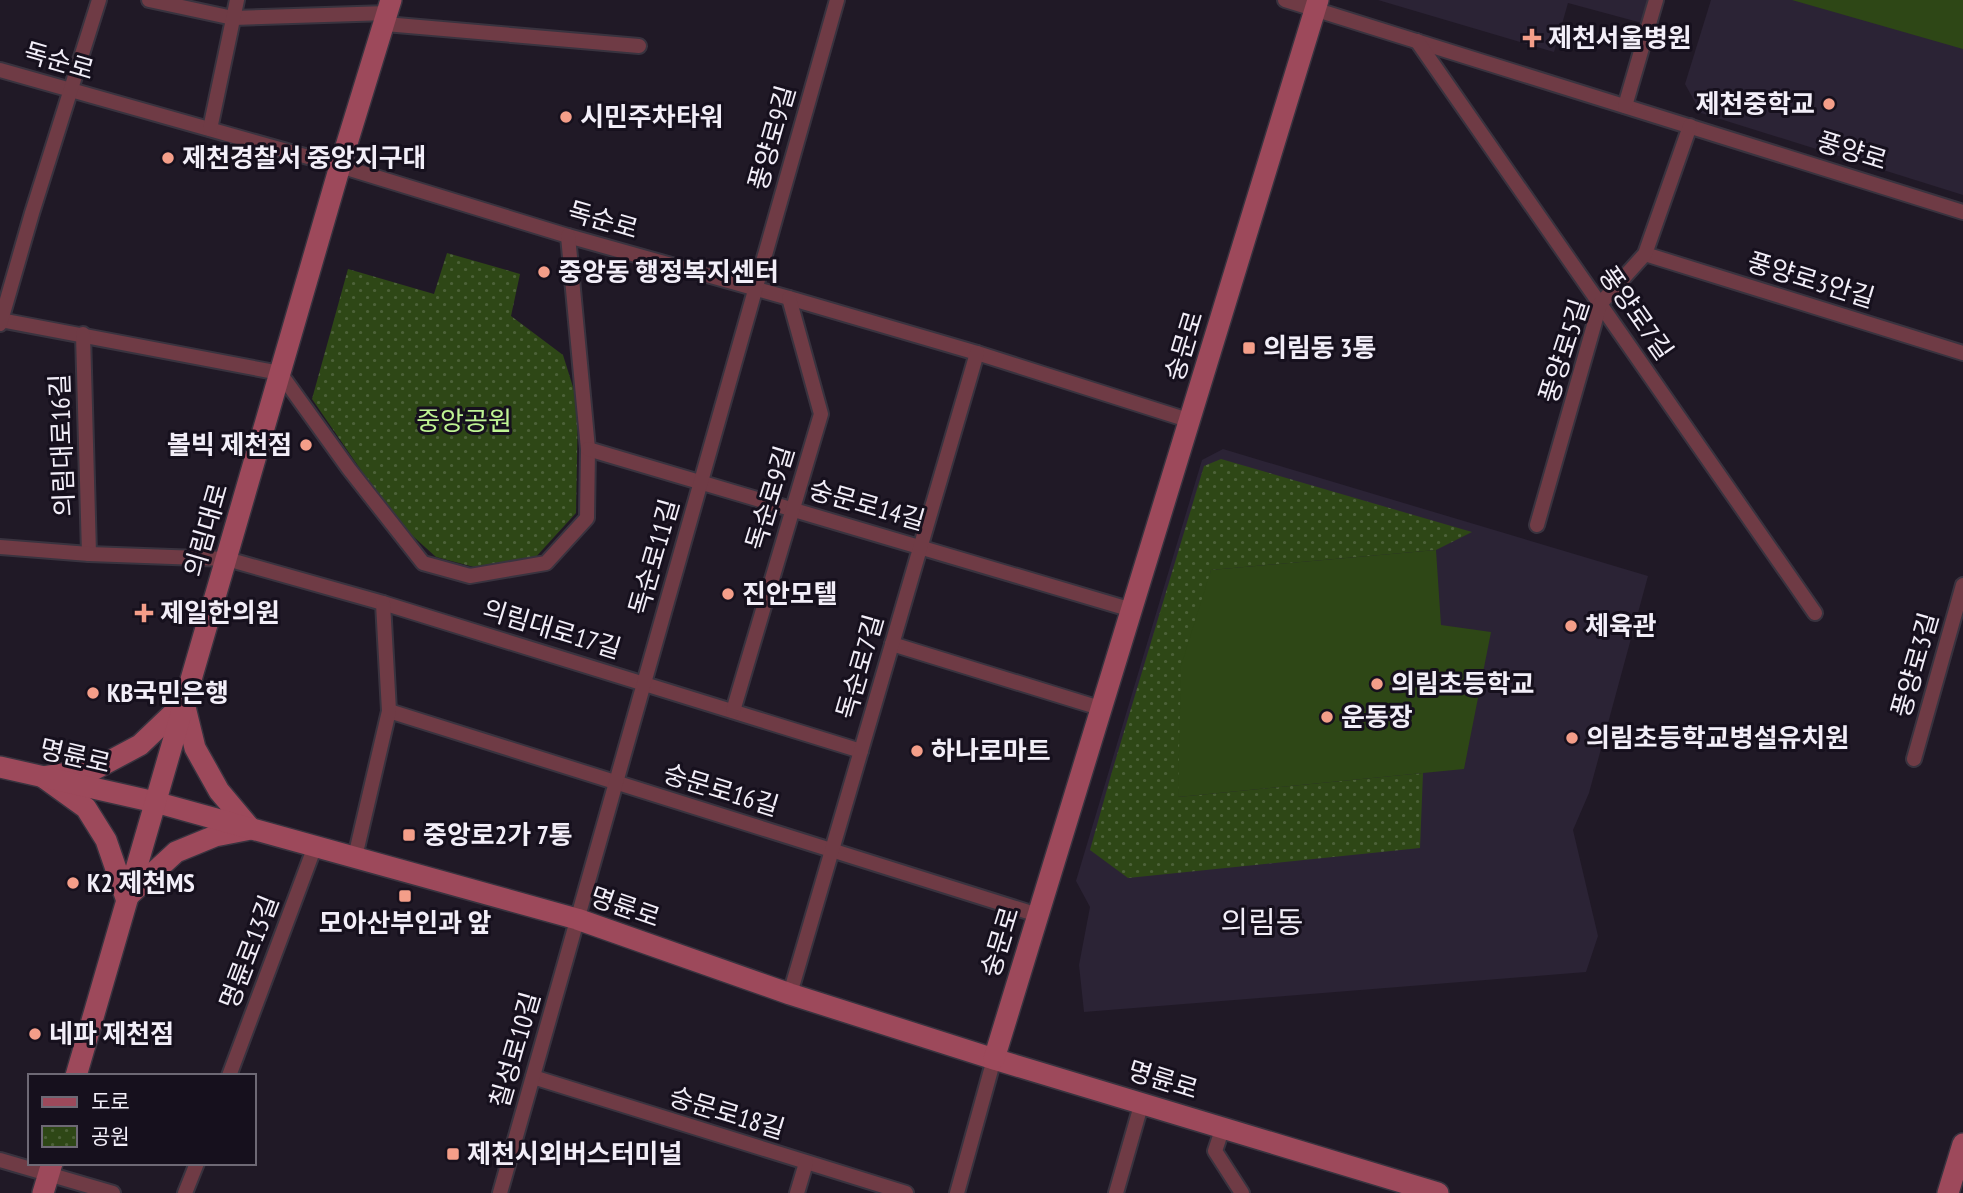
<svg xmlns="http://www.w3.org/2000/svg" width="1963" height="1193" font-family="'PT Sans Narrow','Noto Sans KR',sans-serif">
	<defs>
		<pattern id="park-dots" width="8" height="8" patternUnits="userSpaceOnUse" patternTransform="scale(1.75)"><rect width="8" height="8" fill="#2e4716"/><path d="M2 2h.1M6 6h.1" fill="none" stroke="#4d6239" stroke-width="1.8" stroke-linecap="round"/></pattern>
	</defs>
	<rect width="100%" height="100%" fill="#201926"/>
	<g fill="#2b2335">
		<path d="M1378,0h270l-6,23 -74,-20 -14,49z"/>
		<path d="M1711,0h252v195l-262,-82 -16,-29z"/>
		<path d="M1223,449l425,127 -59,217 -16,37 25,106 -12,36 -502,40 -5,-47 11,-58 -14,-26 126,-421z"/>
	</g>
	<g fill="url(#park-dots)">
		<path d="M447,253l73,21 -9,42 52,39 15,48 -2,110 -42,46 -60,8 -38,-10 -40,-36 -84,-122 36,-130 86,25z"/>
		<path d="M1221,459l251,73 -36,18 -225,20 -33,227 245,-24 -3,75 -292,30 -38,-28 21,-75 93,-309z"/>
	</g>
	<g fill="#2e4716">
		<path d="M1792,0h171v49z"/>
		<path d="M1436,550l5,75 50,7 -27,137 -286,28 3,-131 30,-96z"/>
	</g>
	<g fill="none" stroke-linecap="round" stroke-linejoin="round">
		<defs>
			<g id="street">
				<path d="M149,0l84,18 155,-5"/>
				<path d="M1285,0l678,212"/>
				<path d="M385,24l254,22"/>
				<path d="M1417,41l398,572"/>
				<path d="M0,70l340,96 228,70 221,62 188,55 214,68"/>
				<path d="M1625,106l31,-106"/>
				<path d="M210,129l27,-129"/>
				<path d="M1645,254l318,99"/>
				<path d="M0,320l280,53 69,96 74,94 47,13 76,-13 41,-45 1,-69 -20,-213"/>
				<path d="M0,324l32,-111 67,-213"/>
				<path d="M83,334l6,220"/>
				<path d="M588,449l544,161"/>
				<path d="M1537,525l63,-221 45,-50 45,-128"/>
				<path d="M0,547l89,7 138,5 156,44 478,148"/>
				<path d="M892,644l211,65"/>
				<path d="M389,711l649,204"/>
				<path d="M733,711l88,-297 -32,-116"/>
				<path d="M1914,759l49,-174"/>
				<path d="M355,857l34,-146 -6,-108"/>
				<path d="M790,994l187,-641"/>
				<path d="M229,1076l86,-230"/>
				<path d="M533,1077l373,116"/>
				<path d="M1223,1127l-8,24 27,42"/>
				<path d="M0,1160l113,33"/>
				<path d="M185,1193l12,-30"/>
				<path d="M500,1193l337,-1193"/>
				<path d="M797,1193l9,-30"/>
				<path d="M957,1193l37,-134"/>
				<path d="M1116,1193l26,-91"/>
			</g>
			<g id="secondary">
				<path d="M184,703l11,45 24,43 32,38 -36,7 -39,16 -50,46 -20,-58 -20,-32 -43,-31 52,-8 45,-24z"/>
				<path d="M0,767l155,35 422,117 213,75 204,65 444,134"/>
				<path d="M994,1059l324,-1059"/>
				<path d="M76,1076l264,-910 51,-166"/>
				<path d="M43,1193l9,-30"/>
				<path d="M1948,1193l15,-49"/>
			</g>
		</defs>
		<use href="#street" stroke="#39333f" stroke-width="18"/>
		<use href="#secondary" stroke="#39333f" stroke-width="24"/>
		<use href="#street" stroke="#6f3b45" stroke-width="14"/>
		<use href="#secondary" stroke="#9d495b" stroke-width="21"/>
	</g>
	<g fill="#f49e89" stroke="#16101d" stroke-width="2.5">
		<path d="M1528.5 27.5h7v7h7v7h-7v7h-7v-7h-7v-7h7z"/>
		<circle cx="1829" cy="104" r="7"/>
		<circle cx="566" cy="117" r="7"/>
		<circle cx="168" cy="158" r="7"/>
		<circle cx="544" cy="272" r="7"/>
		<rect x="1242" y="341" width="14" height="14" rx="3.5"/>
		<circle cx="306" cy="445" r="7"/>
		<circle cx="728" cy="594" r="7"/>
		<path d="M140.5 602.5h7v7h7v7h-7v7h-7v-7h-7v-7h7z"/>
		<circle cx="1571" cy="626" r="7"/>
		<circle cx="1377" cy="684" r="7"/>
		<circle cx="93" cy="693" r="7"/>
		<circle cx="1327" cy="717" r="7"/>
		<circle cx="1572" cy="738" r="7"/>
		<circle cx="917" cy="751" r="7"/>
		<rect x="402" y="828" width="14" height="14" rx="3.5"/>
		<circle cx="73" cy="883" r="7"/>
		<rect x="398" y="889" width="14" height="14" rx="3.5"/>
		<circle cx="35" cy="1034" r="7"/>
		<rect x="446" y="1147" width="14" height="14" rx="3.5"/>
	</g>
	<g text-anchor="middle" stroke-width="6" stroke-linejoin="round" paint-order="stroke">
		<g font-size="26" font-weight="bold" fill="#f2eef8" stroke="#16101d" text-anchor="start">
			<text x="1548" y="47">제천서울병원</text>
			<text x="1815" y="113" text-anchor="end">제천중학교</text>
			<text x="580" y="126">시민주차타워</text>
			<text x="182" y="167">제천경찰서 중앙지구대</text>
			<text x="558" y="281">중앙동 행정복지센터</text>
			<text x="1263" y="357">의림동 3통</text>
			<text x="292" y="454" text-anchor="end">볼빅 제천점</text>
			<text x="742" y="603">진안모텔</text>
			<text x="160" y="622">제일한의원</text>
			<text x="1585" y="635">체육관</text>
			<text x="1391" y="693">의림초등학교</text>
			<text x="107" y="702">KB국민은행</text>
			<text x="1341" y="726">운동장</text>
			<text x="1586" y="747">의림초등학교병설유치원</text>
			<text x="931" y="760">하나로마트</text>
			<text x="423" y="844">중앙로2가 7통</text>
			<text x="87" y="892">K2 제천MS</text>
			<text x="405" y="932" text-anchor="middle">모아산부인과 앞</text>
			<text x="49" y="1043">네파 제천점</text>
			<text x="467" y="1163">제천시외버스터미널</text>
		</g>
		<g font-size="26" fill="#f2eef8" stroke="#16101d">
			<text transform="translate(59 61) rotate(16)" y="9">독순로</text>
			<text transform="translate(772 138) rotate(-74)" y="9">풍양로9길</text>
			<text transform="translate(1852 151) rotate(17)" y="9">풍양로</text>
			<text transform="translate(603 220) rotate(16)" y="9">독순로</text>
			<text transform="translate(1811 280) rotate(17)" y="9">풍양로3안길</text>
			<text transform="translate(1636 313) rotate(55)" y="9">풍양로7길</text>
			<text transform="translate(1184 346) rotate(-73)" y="9">숭문로</text>
			<text transform="translate(1564 351) rotate(-72)" y="9">풍양로5길</text>
			<text transform="translate(62 445) rotate(-92)" y="9">의림대로16길</text>
			<text transform="translate(770 498) rotate(-73)" y="9">독순로9길</text>
			<text transform="translate(867 505) rotate(16)" y="9">숭문로14길</text>
			<text transform="translate(206 530) rotate(-74)" y="9">의림대로</text>
			<text transform="translate(654 557) rotate(-74)" y="9">독순로11길</text>
			<text transform="translate(552 629) rotate(17)" y="9">의림대로17길</text>
			<text transform="translate(1915 665) rotate(-74)" y="9">풍양로3길</text>
			<text transform="translate(860 667) rotate(-74)" y="9">독순로7길</text>
			<text transform="translate(75 756) rotate(13)" y="9">명륜로</text>
			<text transform="translate(721 790) rotate(17)" y="9">숭문로16길</text>
			<text transform="translate(625 907) rotate(19)" y="9">명륜로</text>
			<text transform="translate(1000 942) rotate(-73)" y="9">숭문로</text>
			<text transform="translate(249 952) rotate(-69)" y="9">명륜로13길</text>
			<text transform="translate(515 1050) rotate(-74)" y="9">칠성로10길</text>
			<text transform="translate(1163 1080) rotate(17)" y="9">명륜로</text>
			<text transform="translate(727 1113) rotate(17)" y="9">숭문로18길</text>
		</g>
		<g font-size="26" fill="#bff494" stroke="#16101d">
			<text x="464" y="430">중앙공원</text>
		</g>
		<g font-size="30" fill="#f2eef8" stroke="#16101d">
			<text x="1262" y="933">의림동</text>
		</g>
	</g>
	<rect x="28" y="1074" width="228" height="91" fill="#16101d" stroke="#6e6975" stroke-width="2"/>
	<rect x="42" y="1097" width="35" height="10" fill="#9d495b" stroke="#6e6975" stroke-width="2"/>
	<text x="91" y="1109" font-size="21" fill="#f2eef8">도로</text>
	<rect x="42" y="1126" width="35" height="21" fill="url(#park-dots)" stroke="#6e6975" stroke-width="2"/>
	<text x="91" y="1144" font-size="21" fill="#f2eef8">공원</text>
</svg>
